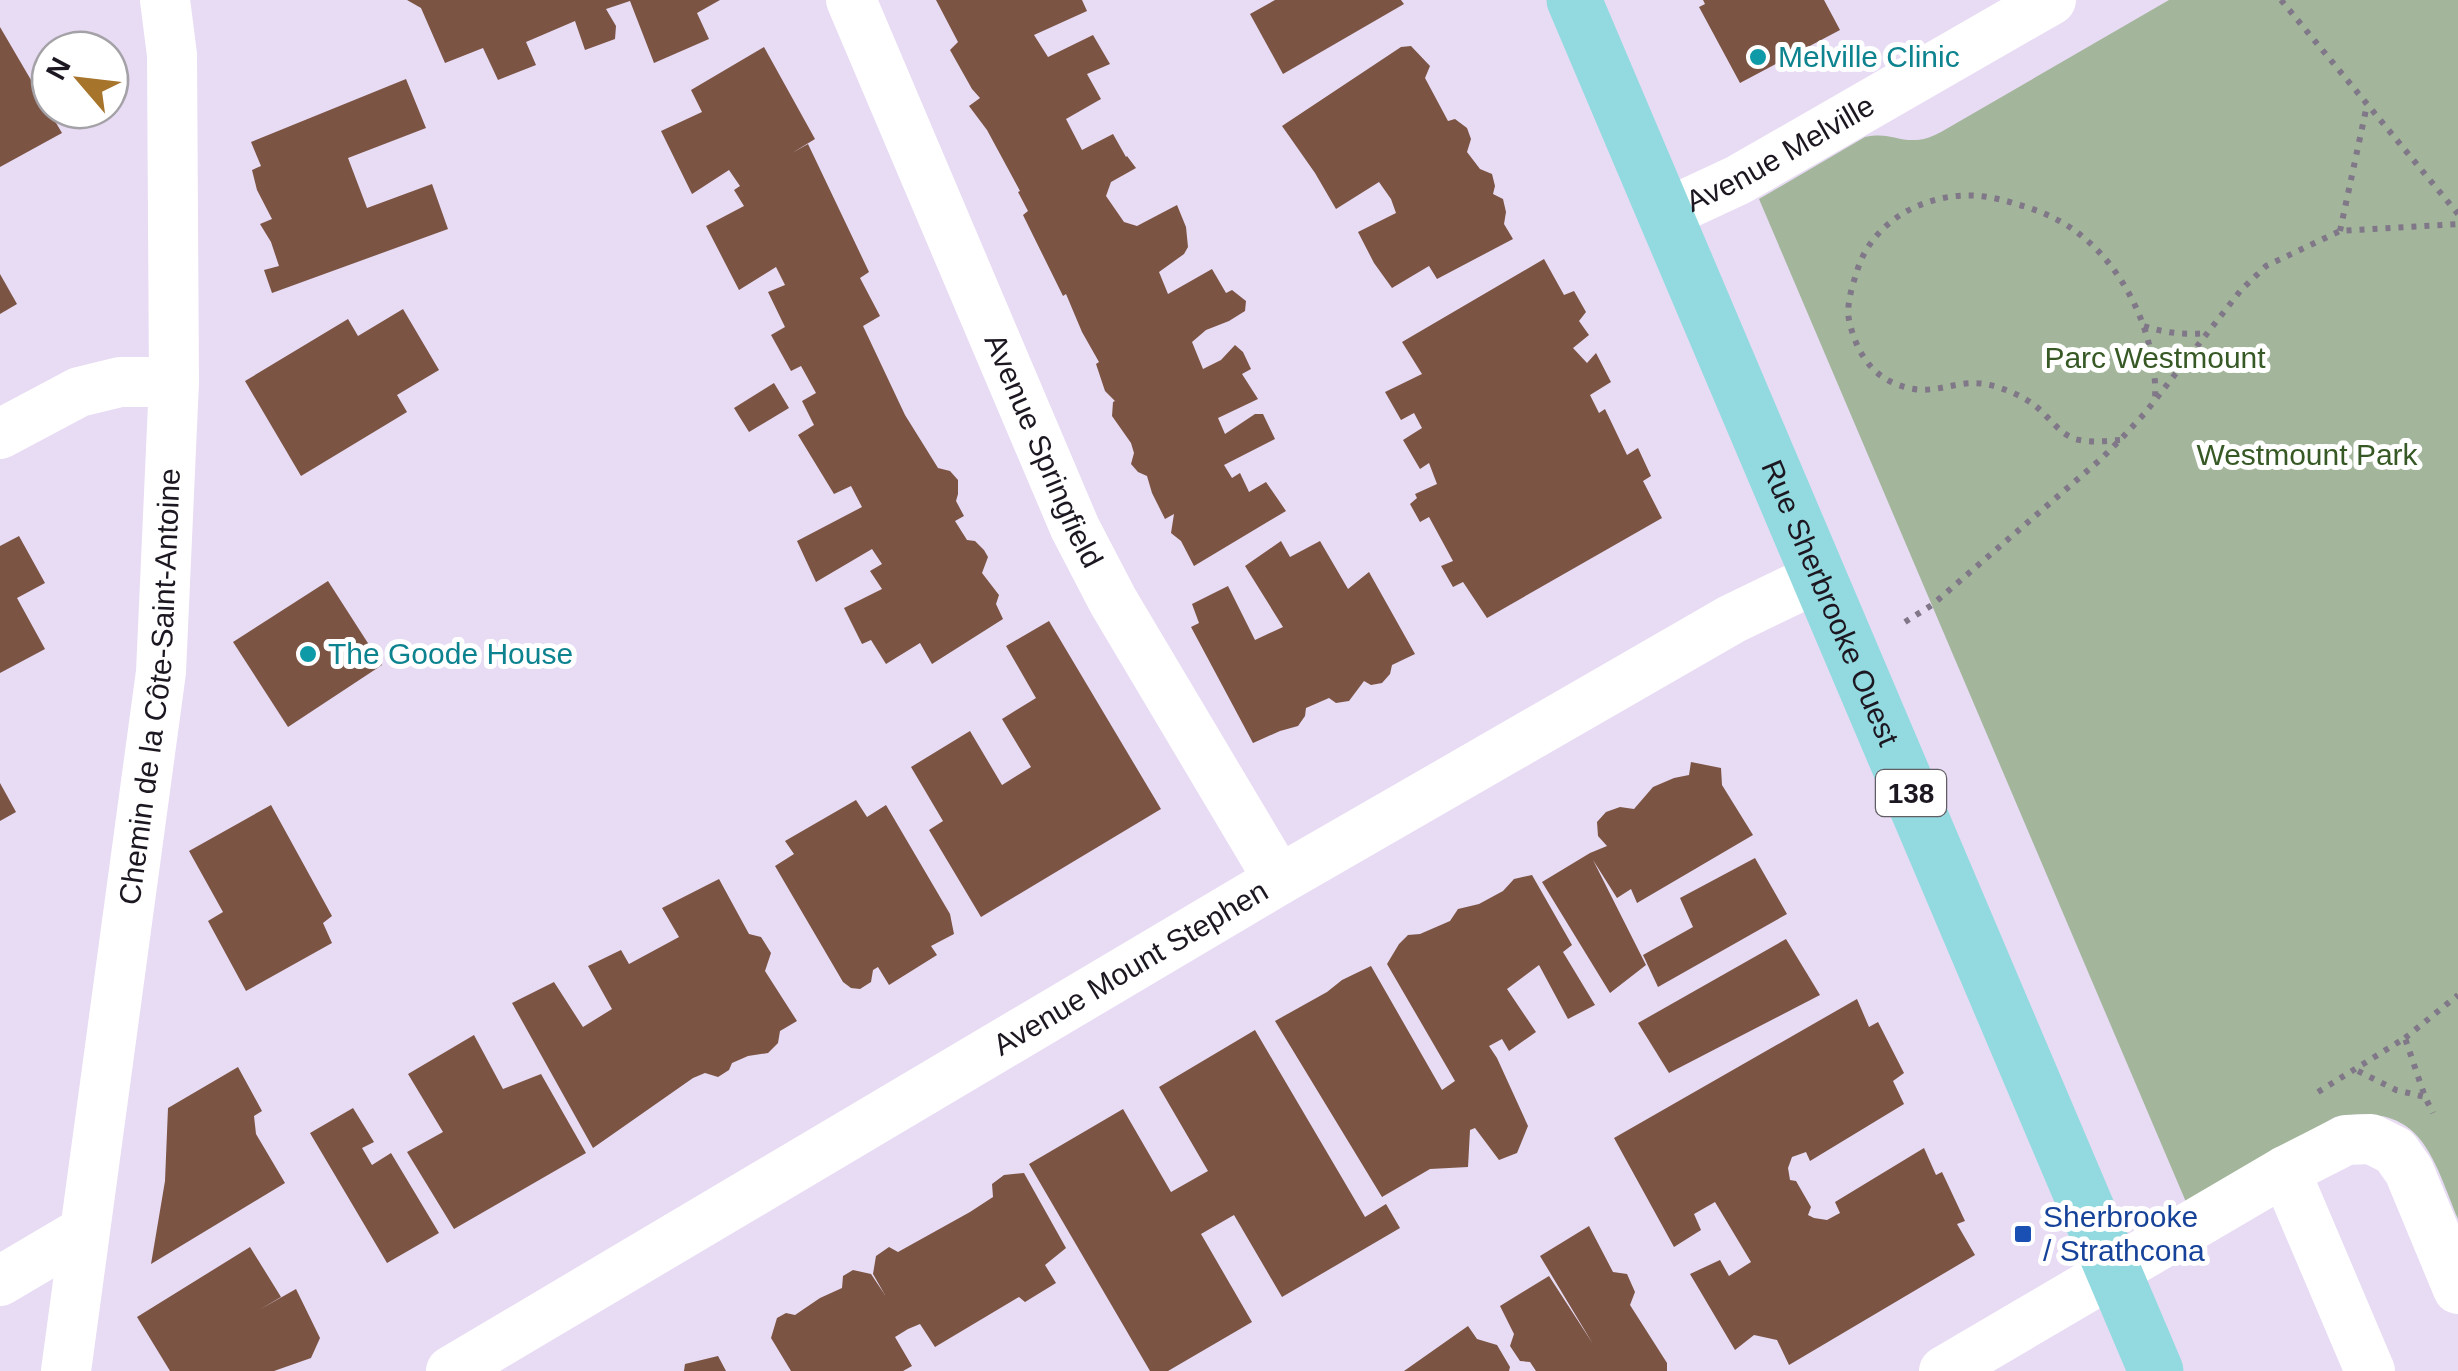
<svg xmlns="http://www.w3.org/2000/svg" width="2458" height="1371" font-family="Arial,sans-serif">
	<rect width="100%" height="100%" fill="#e8dbf4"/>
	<path fill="#a3b69b" d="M2169,0h289v1219c-27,-66 -37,-117 -123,-102l-149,85 -427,-1003 106,-62c24,-5 31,4 51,3 9,0 17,-4 25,-8z"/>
	<g fill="#7b5443">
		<path d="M407,0h313l-23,13 12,26 -55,24 -24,-62 -24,8 10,17 -1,13 -30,11 -10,-29 -49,21 10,23 -38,15 -15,-32 -38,15 -24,-55z"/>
		<path d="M936,0h146l5,11 -53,24 14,22 45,-22 17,29 -23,10 14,25 -35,20 16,31 31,-16 13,23 1,-1 9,12 -25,14 -5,14 18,26 13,4 40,-21 9,22 2,20 -4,7 -25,18 9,22 44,-25 14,24 6,-3 14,11 -1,10 -16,10 -23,9 -14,12 11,27 18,-9 14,-15 8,7 8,17 -9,5 16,25 -40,19 7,16 30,-20h8l12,25 -51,26 8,13 8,-5 9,19 17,-10 20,29 -92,55 -13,-25 -10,-8 3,-19 -9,5 -13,-26 -5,-17 -9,-4 -7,-8 3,-11 -3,-10 -19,-27 1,-14 2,-1 -10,-10 -9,-27 3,-2 -17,-30 -16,-38 -3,2 -40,-81 5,-4 -10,-19 2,-1 -33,-61 -18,-24 11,-8 -8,-9 -22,-39 8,-8z"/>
		<path d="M1275,0h126l3,4 -121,70 -33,-60z"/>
		<path d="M1703,0h121l16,30 -100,53 -41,-76 6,-3z"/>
		<path d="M0,27l62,106 -62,34z"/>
		<path d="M1411,46l19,20 -5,12 23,43 7,-2 12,9 4,11 -4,13 13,17 12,5 3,12 -2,8 10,5 3,13 -2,12 9,15 -76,40 -8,-13 -37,22 -18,-25 -16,-31 38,-19 -5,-14 -12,-17 -43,27 -21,-36 -33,-47 119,-79z"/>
		<path d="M764,47l51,92 -23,14 16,-9 61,128 -9,6 20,38 -17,10 42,89 33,53 12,3 8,9v14l-2,7 8,15 -9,5 12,19 8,1 9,9 4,7 -6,16 17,22 -3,9 7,15 -71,45 -12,-21 -34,21 -15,-24 -9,4 -18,-36 38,-19 -12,-18 12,-7 -10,-15 -56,33 -19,-41 65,-34 -11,-21 -17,8 -36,-59 16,-10 -12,-24 14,-8 -15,-27 -10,5 -20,-36 14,-8 -17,-35 17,-7 -9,-18 -37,23 -33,-64 38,-20 -10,-16 6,-4 -11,-16 -37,24 -31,-63 41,-19 -11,-22z"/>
		<path d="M406,79l20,49 -78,30 19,50 65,-24 16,45 -176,64 -8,-23 15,-4 -8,-24 -11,-18 12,-5 -15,-29 -5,-20 9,-4 -10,-24z"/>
		<path d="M1544,259l20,36 10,-4 12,21 -7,9 10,14 -16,13 14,15 9,-10 15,29 -21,13 9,18 6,-4 22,46 11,-7 13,28 -8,5 19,37 -175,100 -24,-36 -10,5 -12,-21 12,-5 -24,-44 -9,5 -10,-18 7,-6 -2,-4 22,-10 -8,-21 -9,6 -17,-29 19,-12 -8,-15 -13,7 -16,-28 37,-18 -20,-32z"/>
		<path d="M0,274l17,30 -17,10z"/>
		<path d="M403,309l36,61 -42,25 10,17 -106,64 -56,-95 103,-62 10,17z"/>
		<path d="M774,383l15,25 -40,24 -15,-24z"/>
		<path d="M19,536l26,47 -28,15 28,51 -45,24v-127z"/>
		<path d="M1281,541l9,16 30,-16 28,48 21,-17 46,82 -23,11 -2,9 -8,9 -11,2 -7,-4 -15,20 -13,2 -7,-5 -23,10 -1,8 -7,10 -18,5 -27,12 -62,-116 8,-4 -7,-19 36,-18 27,54 28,-13 -38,-61z"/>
		<path d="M328,581l54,84 -94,62 -55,-85z"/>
		<path d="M1049,621l112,188 -180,108 -52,-87 14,-9 -32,-54 59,-36 32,54 29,-18 -29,-48 34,-21 -30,-52z"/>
		<path d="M1691,762l30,6 1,17 31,50 -116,68 -6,-14 -14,9 -24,-38 53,105 -36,28 -68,-111 48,-29 17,-7 -9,-10 -1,-14 9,-10 14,-5 14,2 19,-22 21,-9 15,-3z"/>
		<path d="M0,783l16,29 -16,9z"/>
		<path d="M856,800l11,17 19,-12 64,109 4,20 -23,12 6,9 -48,30 -11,-18 -5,3 -2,12 -11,7 -9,-1 -8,-6 -68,-116 19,-12 -9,-13z"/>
		<path d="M271,805l61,111 -9,7 9,20 -86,48 -38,-70 15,-9 -34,-61z"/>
		<path d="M1755,858l32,56 -129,73 -15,-32 50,-28 -13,-29z"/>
		<path d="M1532,875l40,70 -9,7 32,53 -27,14 -29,-54 -32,24 29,43 -27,19 -7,-12 -13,7 8,12 31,68 -11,27 -18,7 -24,-32 -5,2 -2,37 -38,2 -48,28 -107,-176 52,-29 15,-12 29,-14 71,124 13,-9 -68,-117 12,-20 9,-9 12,-1 30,-13 8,-12 21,-5 24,-13 11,-12z"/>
		<path d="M719,879l30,55 12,3 10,16 -6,18 32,50 -17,10 -2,12 -10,10 -20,3 -16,7 -3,7 -11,7 -13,-4 -12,5 -100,70 -81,-145 42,-21 29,45 29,-18 -24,-43 33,-16 8,14 50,-27 -17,-29z"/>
		<path d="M1786,939l34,56 -151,78 -31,-50z"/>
		<path d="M1857,999l12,28 9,-5 26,51 -11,8 11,23 -94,57 -4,-9 -14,5 -4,11 2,12 6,1 15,26 -3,8 6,3 13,2 13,-7 -5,-11 89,-54 12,27 6,-3 23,49 -8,3 18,31 -186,110 -12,-25 -23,-5 -19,15 -45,-76 30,-14 9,16 22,-14 -36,-60 -21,12 7,16 -27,17 -60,-109z"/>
		<path d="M1255,1030l110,187 21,-13 14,24 -118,69 -48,-82 -33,19 51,88 -84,49h-18l-121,-207 94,-55 48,83 37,-21 -49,-84z"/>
		<path d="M474,1035l29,54 38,-15 45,79 -132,76 -47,-77 36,-20 -35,-58z"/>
		<path d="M238,1067l24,44 -8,5 2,18 29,49 -134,81 14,-83 3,-73z"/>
		<path d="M353,1108l21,34 -12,6 10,17 19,-12 48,80 -52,30 -77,-130z"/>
		<path d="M1024,1173l42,75 -21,17 11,18 -31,19 -6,-5 -84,50 -15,-23 -12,5 -13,8 17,29 -9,5h-112l-20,-33 6,-20 9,-5 9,2 25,-17 22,-10 1,-12 10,-6 18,4 14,21 -12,-21 3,-18 13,-9 9,5 72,-40 23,-15 -1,-13 12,-9z"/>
		<path d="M1589,1226l24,46 14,2 8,18 -5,13 37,58v8h-131l-6,-9 -10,-1 -10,-15 4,-12 -14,-28 49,-30 44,68 -53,-88z"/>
		<path d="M250,1247l31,50 -22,13 37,-21 24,49 -9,20 -37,13h-104l-33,-54z"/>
		<path d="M1468,1326l9,13 20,6 13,22 -1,4h-105z"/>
		<path d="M718,1356l8,15h-42l1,-7z"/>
	</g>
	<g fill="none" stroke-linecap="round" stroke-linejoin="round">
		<g stroke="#807788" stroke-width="6" stroke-dasharray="5 8" stroke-linecap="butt">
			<path d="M2281,0l177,214"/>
			<path d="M2340,231l27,-126"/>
			<path d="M2144,326c21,7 40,9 62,7"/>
			<path d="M2120,440c-15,1 -30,3 -45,-1 -17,-6 -27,-24 -41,-34 -13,-10 -33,-18 -49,-21 -33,-5 -53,15 -89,0 -28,-11 -41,-37 -47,-64 -3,-17 4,-36 9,-52 9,-27 30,-48 55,-60 35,-16 67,-16 103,-4 22,6 44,15 62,29 49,37 80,106 77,167"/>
			<path d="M1905,622l27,-17 169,-146 19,-19 25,-27 96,-123 25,-24 74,-35 118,-7"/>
			<path d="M2405,1038l53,-43"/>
			<path d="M2358,1071l38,19 29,7"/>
			<path d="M2318,1092l87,-54 20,59 8,16"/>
		</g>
		<g stroke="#fff" stroke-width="50">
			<path id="s1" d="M851,0l224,528 38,73 166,279"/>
			<path id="s2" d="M1665,214l73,-34 313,-180"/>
			<path d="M0,434l79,-42 41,-10h54"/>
			<path d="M2285,1171l85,200"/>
			<path d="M0,1281l83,-49"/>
			<path id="s3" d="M66,1371l95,-699 13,-290 -2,-327 -7,-55"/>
			<path id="s4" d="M451,1371l828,-491 453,-261 87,-42"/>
			<path d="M1944,1371l341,-200 61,-31 25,-1 24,12 14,20 49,118"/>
		</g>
		<path stroke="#93dae0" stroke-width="55" id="s5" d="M1574,0l582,1371"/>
	</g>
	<g fill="#0f9aa8" stroke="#fff" stroke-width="4">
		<circle cx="1758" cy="57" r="10"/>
		<circle cx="308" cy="654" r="10"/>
	</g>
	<rect fill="#1a4fb4" stroke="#fff" stroke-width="4" x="2013" y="1224" width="20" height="20" rx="5"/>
	<g text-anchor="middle" stroke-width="10" stroke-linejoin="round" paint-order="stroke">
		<rect fill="#fff" stroke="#605d63" stroke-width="2.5" x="1876" y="770" width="70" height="46" rx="8"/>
		<g font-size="28" font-weight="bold" fill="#1c1720">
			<text x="1911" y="803">138</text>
		</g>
		<g font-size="30" fill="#0d838f" stroke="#fff" text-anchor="start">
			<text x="1778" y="67">Melville Clinic</text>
			<text x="328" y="664">The Goode House</text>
		</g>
		<g font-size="30" fill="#1c1720" stroke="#fff">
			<text dy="10" stroke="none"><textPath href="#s2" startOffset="130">Avenue Melville</textPath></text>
			<text dy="10" stroke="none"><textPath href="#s1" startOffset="490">Avenue Springfield</textPath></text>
			<text dy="10" stroke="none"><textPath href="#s5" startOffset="655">Rue Sherbrooke Ouest</textPath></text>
			<text dy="10" stroke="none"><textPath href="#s3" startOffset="690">Chemin de la Côte-Saint-Antoine</textPath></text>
			<text dy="10" stroke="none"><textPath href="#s4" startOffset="790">Avenue Mount Stephen</textPath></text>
		</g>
		<g font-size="30" fill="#375925" stroke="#fff">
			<text x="2155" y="368">Parc Westmount</text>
			<text x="2307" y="465">Westmount Park</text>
		</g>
		<g font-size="30" fill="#164399" stroke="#fff" text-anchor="start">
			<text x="2043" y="1227">Sherbrooke<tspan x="2043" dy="34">/ Strathcona</tspan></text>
		</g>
	</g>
	<g transform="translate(80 80) rotate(298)"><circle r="48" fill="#ffffff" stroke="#a4a2a6" stroke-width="2.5"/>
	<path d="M0-8L18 38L0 25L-18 38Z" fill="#a6742a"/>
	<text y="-15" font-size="28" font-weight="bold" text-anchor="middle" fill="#1c1720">N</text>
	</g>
</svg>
